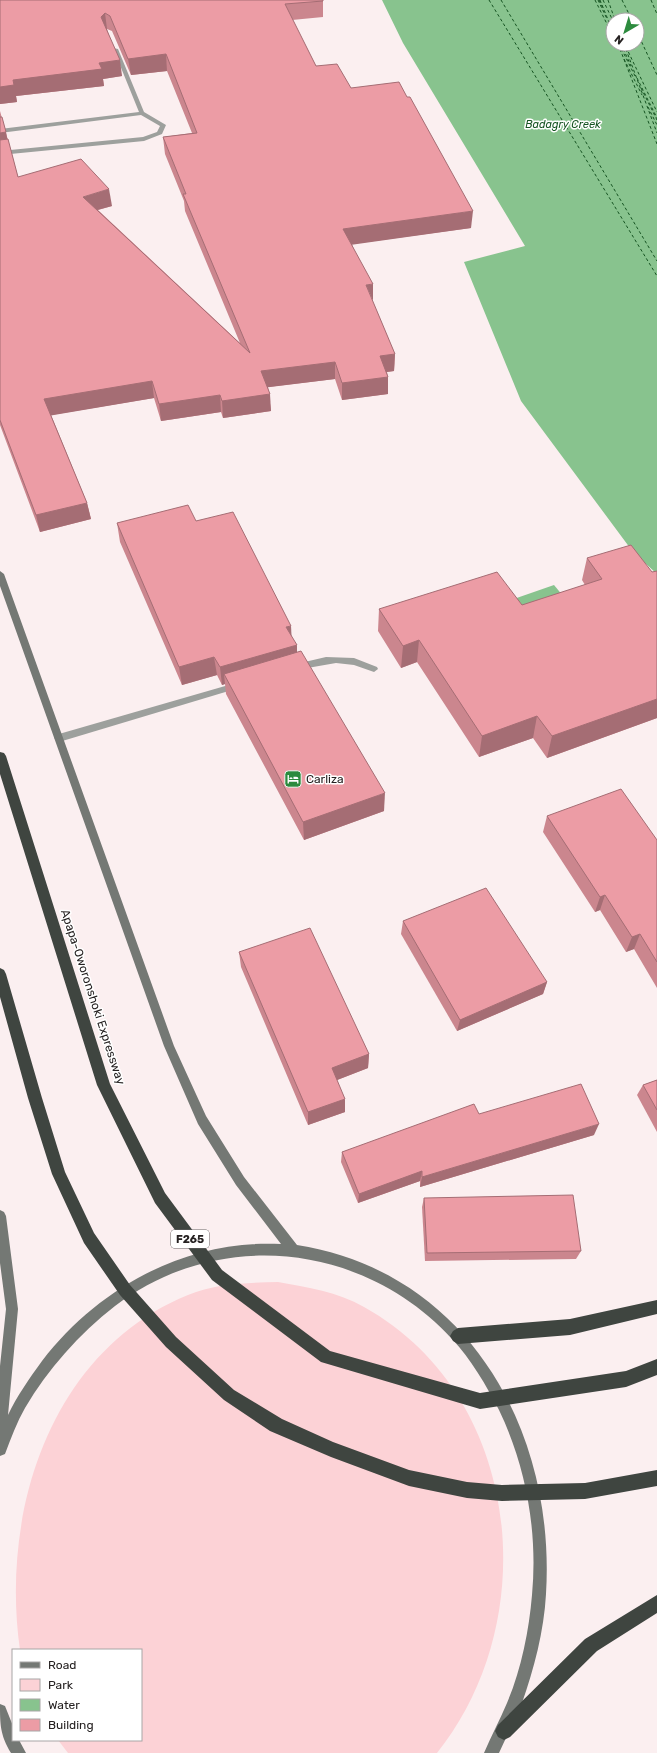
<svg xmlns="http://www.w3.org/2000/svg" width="657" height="1753" font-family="Rubik,sans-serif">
	<rect width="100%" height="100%" fill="#fbeff0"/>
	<path fill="#fcd2d6" d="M278,1282c29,5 60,10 86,25 157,87 181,311 73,446h-369l-10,-13h83v-90h-121c-20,-140 32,-300 168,-355 28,-12 60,-12 90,-13z"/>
	<g fill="#88c38e" fill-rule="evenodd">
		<path d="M382,0h275v574l-24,-22 -112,-151 -57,-139 61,-16 -122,-203zM613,20h24v24h-24z"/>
		<path d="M554,585l14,17 -50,17 -13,-17z"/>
	</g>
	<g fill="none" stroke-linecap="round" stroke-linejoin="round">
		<g stroke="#155321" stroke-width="1" stroke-dasharray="3 2.5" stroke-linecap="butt">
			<path d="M489,0l168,276"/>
			<path d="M501,0l156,261"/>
			<path d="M595,0l18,36"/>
			<path d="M598,0l9,19"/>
			<path d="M599,0l4,8"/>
			<path d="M600,0l13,32"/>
			<path d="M603,0l10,21"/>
			<path d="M608,0l7,20"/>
			<path d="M622,0l10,20"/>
			<path d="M651,0l6,14"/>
			<path d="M610,22l3,7"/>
			<path d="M637,32l20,43"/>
			<path d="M618,44l39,100"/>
			<path d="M619,44l16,32"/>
			<path d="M621,44l10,22"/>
			<path d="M624,44l33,89"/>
			<path d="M626,47l31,65"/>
			<path d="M624,59l18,36"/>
			<path d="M637,78l20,40"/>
			<path d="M641,88l16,32"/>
			<path d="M648,107l9,18"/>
		</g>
		<g fill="#9da09d" fill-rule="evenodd">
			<path d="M113,48l5,1 26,63 22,13 -4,9 -18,7 -144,14v-4l143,-14 14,-5 3,-6 -19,-11 -141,18v-4l139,-17z"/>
			<path d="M326,657l28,1 23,9 1,2 -4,3 -20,-7 -18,-2 -40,7 -4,-3 4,-3z"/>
			<path d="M239,682l4,3 -1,2 -183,55 -5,-4 5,-4z"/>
		</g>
		<g fill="#747874" fill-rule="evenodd">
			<path d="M0,571l4,3 170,472 32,70 38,61 53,68c171,27 259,186 249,349 -2,37 -12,75 -24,109 -7,17 -16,34 -23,50h-15c7,-17 16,-33 23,-50 14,-33 22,-72 25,-108 6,-63 -6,-129 -33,-185 -13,-25 -28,-51 -47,-71 -88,-96 -233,-112 -337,-33 -36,28 -67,63 -90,102 -8,14 -14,30 -20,46l-5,2v-90l6,-57 -6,-46v-53l4,2 2,4 12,93 -10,106c9,-19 21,-36 34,-54 57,-74 145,-122 239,-117l-45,-59 -38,-61 -34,-78 -164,-460z"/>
			<path d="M0,1704l5,2 8,20v14h6l7,13h-15c-11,-18 -11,-29 -11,-49z"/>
		</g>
		<g fill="#3f4540" fill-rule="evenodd">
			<path d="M0,752l4,1 2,3 104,328 55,109 57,77 108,81 150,42 146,-22 31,-12v16l-31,12 -146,22 -159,-47 -109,-82 -57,-77 -58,-118 -97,-311z"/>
			<path d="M0,968l4,2 2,4 36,124 23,74 29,61 36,52 46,52 58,53 48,29 51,23 76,28 58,12 35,3 83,-2 72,-13v16l-72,13 -83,2 -35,-3 -58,-12 -78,-29 -61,-26 -46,-31 -58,-53 -46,-52 -36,-52 -32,-69 -24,-76 -28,-101z"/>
			<path d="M657,1300v14l-87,21 -112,9 -5,-3 -3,-5 3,-5 5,-3 112,-9z"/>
			<path d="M657,1595v18l-60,38 -87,86 -6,3 -6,-3 -3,-6 3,-6 87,-86z"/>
		</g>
	</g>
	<g fill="#cb868e">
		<path d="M0,0l323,1v16l-31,3 24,46 35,22 120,140 -119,16 20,57 23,53 -1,17 -7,1 1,5v17l-46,6 -7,-21 -67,8 3,24 -48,7 -2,-6 -60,9 -7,-23 -103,17 36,88 4,16 -51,13 -40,-107v-314l18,66 94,29 -14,4 142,133 -55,-132 -1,-10 -19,-47 -2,-17 29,-4 -25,-62 -36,4 -19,-44 -5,-2 15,47 -19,3 1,7 -88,10 1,6 -17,2z"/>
		<path d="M196,521l95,115 6,17 87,158 -80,29 -78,-146 -1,-10 -3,1 -5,-10 -35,10 -62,-143 -3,-19z"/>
		<path d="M587,558l65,14 5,-1v147l-110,40 -14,-20 -54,19 -62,-95 -16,6 -23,-37 1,-22 143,-4 63,-20 -3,-5z"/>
		<path d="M547,816l110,24v148l-23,-39 -8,3 -26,-42 -5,2 -52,-80z"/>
		<path d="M403,921l144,61 -4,12 -86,37 -56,-97z"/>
		<path d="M239,952l130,102 -1,14 -31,12 8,32 -37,13 -67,-158z"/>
		<path d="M657,1080v52l-20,-37 6,-10z"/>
		<path d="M479,1114l115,21 -174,52v-6l-62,22 -17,-41 1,-10z"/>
		<path d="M424,1198l157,53 -5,8 -151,2 -3,-54z"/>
	</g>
	<g fill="#a56d74">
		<path d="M105,13l2,16 -3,4 -3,-16z"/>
		<path d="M166,54l1,17 -36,4 -3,-16z"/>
		<path d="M120,60l2,16 -19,3 1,7 -88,10 1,6 -17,2v-17l13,-7 86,-17z"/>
		<path d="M6,132l3,17 -9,1v-17z"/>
		<path d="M109,189l3,17 -26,7 -3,-16z"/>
		<path d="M473,211l-2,17 -128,18v-17z"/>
		<path d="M373,284v17l-7,-16z"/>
		<path d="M395,354l-1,17 -15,2 1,-17z"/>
		<path d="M335,362v17l-73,9 -1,-17z"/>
		<path d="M388,377v17l-46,6v-17z"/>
		<path d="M152,381l2,17 -106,18 -4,-17z"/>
		<path d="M270,394l1,17 -48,7 -1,-17z"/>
		<path d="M220,395l1,17 -60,9 -2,-17z"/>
		<path d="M87,503l4,16 -51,13 -4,-17z"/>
		<path d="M291,626l1,18 -6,-17z"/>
		<path d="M419,640l-2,22 -16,6 2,-22z"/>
		<path d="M297,645v18l-73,11 1,10 -3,1 -2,-18z"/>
		<path d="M214,657l3,18 -35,10 -3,-18z"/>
		<path d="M657,699v19l-110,40 5,-22z"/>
		<path d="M537,716l-4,22 -54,19 3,-21z"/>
		<path d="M385,793l-1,18 -80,29 -1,-18z"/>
		<path d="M605,895l-5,15 -5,2 5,-15z"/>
		<path d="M640,934l-6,15 -8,3 6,-15z"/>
		<path d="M547,982l-4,12 -86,37 3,-11z"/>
		<path d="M369,1054l-1,14 -36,14v-14z"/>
		<path d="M345,1099v13l-37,13v-13z"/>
		<path d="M599,1124l-5,11 -174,52 2,-10z"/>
		<path d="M422,1171l-2,10 -62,22 1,-9z"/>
	</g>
	<g fill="#ec9ca5" stroke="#a56d74">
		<path d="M0,0h323v1l-38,3 31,62 21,-2 14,24 48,-6 8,15h3l63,114 -130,18 30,55 -7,1 29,69 -15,2 8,21 -46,6 -7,-21 -74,9 9,23 -48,7 -2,-6 -61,9 -7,-23 -108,18 43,104 -51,12 -36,-95v-280l8,-1 10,38 63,-18 28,30 -26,8 167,156 -67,-159h3l-23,-57 34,-4 -31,-79 -38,5 -18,-43 -5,-3 -4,4 19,43 -21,3 3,6 -89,11 1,5 -14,2z"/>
		<path d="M0,117h2l4,15 -6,1z"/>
		<path d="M188,505l8,16 37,-9 58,114 -5,1 11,18 -77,22 -6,-10 -35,10 -62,-144z"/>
		<path d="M631,545l21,27 5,-1v128l-105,37 -15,-20 -55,20 -63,-96 -16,6 -24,-37 118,-37 25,33 80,-26 -15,-21z"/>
		<path d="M301,651l84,142 -82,29 -79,-148z"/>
		<path d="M621,789l36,51v122l-17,-28 -8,3 -27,-42 -5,2 -53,-81z"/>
		<path d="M486,888l61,94 -87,38 -57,-99z"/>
		<path d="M310,928l59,126 -37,14 13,31 -37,13 -69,-160z"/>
		<path d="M657,1080v30l-14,-25z"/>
		<path d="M581,1084l18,40 -177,53v-6l-63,23 -17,-42 132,-48 5,10z"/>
		<path d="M573,1195l8,56 -154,2 -3,-55z"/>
	</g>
	<defs>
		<symbol id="hotel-square" viewBox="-11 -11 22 22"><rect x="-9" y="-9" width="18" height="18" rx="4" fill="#2c8b3e" stroke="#fff"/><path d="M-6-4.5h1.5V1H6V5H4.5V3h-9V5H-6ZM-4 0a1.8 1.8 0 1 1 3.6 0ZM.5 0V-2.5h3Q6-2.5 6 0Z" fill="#fff"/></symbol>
	</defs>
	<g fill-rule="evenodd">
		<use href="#hotel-square" x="283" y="769" width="20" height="20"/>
	</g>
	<g text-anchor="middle" stroke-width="3" stroke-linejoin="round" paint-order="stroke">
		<g font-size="11" font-style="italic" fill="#155321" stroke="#fff">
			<text x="563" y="128">Badagry Creek</text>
		</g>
		<rect fill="#fff" stroke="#666464" stroke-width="1" x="171" y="1230" width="38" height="18" rx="3"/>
		<g font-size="11" font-weight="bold" fill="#252121">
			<text x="190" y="1243">F265</text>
		</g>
		<g font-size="12" fill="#252121" stroke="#fff" text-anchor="start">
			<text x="306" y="783">Carliza</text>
		</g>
		<g font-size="12" fill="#252121" stroke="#fff">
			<text transform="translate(93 997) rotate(72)" y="4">Apapa-Oworonshoki Expressway</text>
		</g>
	</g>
	<rect x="12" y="1649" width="130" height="92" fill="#ffffff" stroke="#a8a6a6"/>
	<rect x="20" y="1662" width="20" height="6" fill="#747874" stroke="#a8a6a6"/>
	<text x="48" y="1669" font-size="12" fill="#252121">Road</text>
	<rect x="20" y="1679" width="20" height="12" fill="#fcd2d6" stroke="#a8a6a6"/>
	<text x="48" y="1689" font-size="12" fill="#252121">Park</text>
	<rect x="20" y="1699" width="20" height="12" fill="#88c38e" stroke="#a8a6a6"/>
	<text x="48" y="1709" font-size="12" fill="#252121">Water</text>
	<rect x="20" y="1719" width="20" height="12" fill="#ec9ca5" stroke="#a8a6a6"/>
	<text x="48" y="1729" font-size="12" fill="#252121">Building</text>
	<g transform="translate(625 32) rotate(218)"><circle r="19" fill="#ffffff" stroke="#a8a6a6"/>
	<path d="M0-3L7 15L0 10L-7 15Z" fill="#2c8b3e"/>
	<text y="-6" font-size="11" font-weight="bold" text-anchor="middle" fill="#252121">N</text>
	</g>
</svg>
